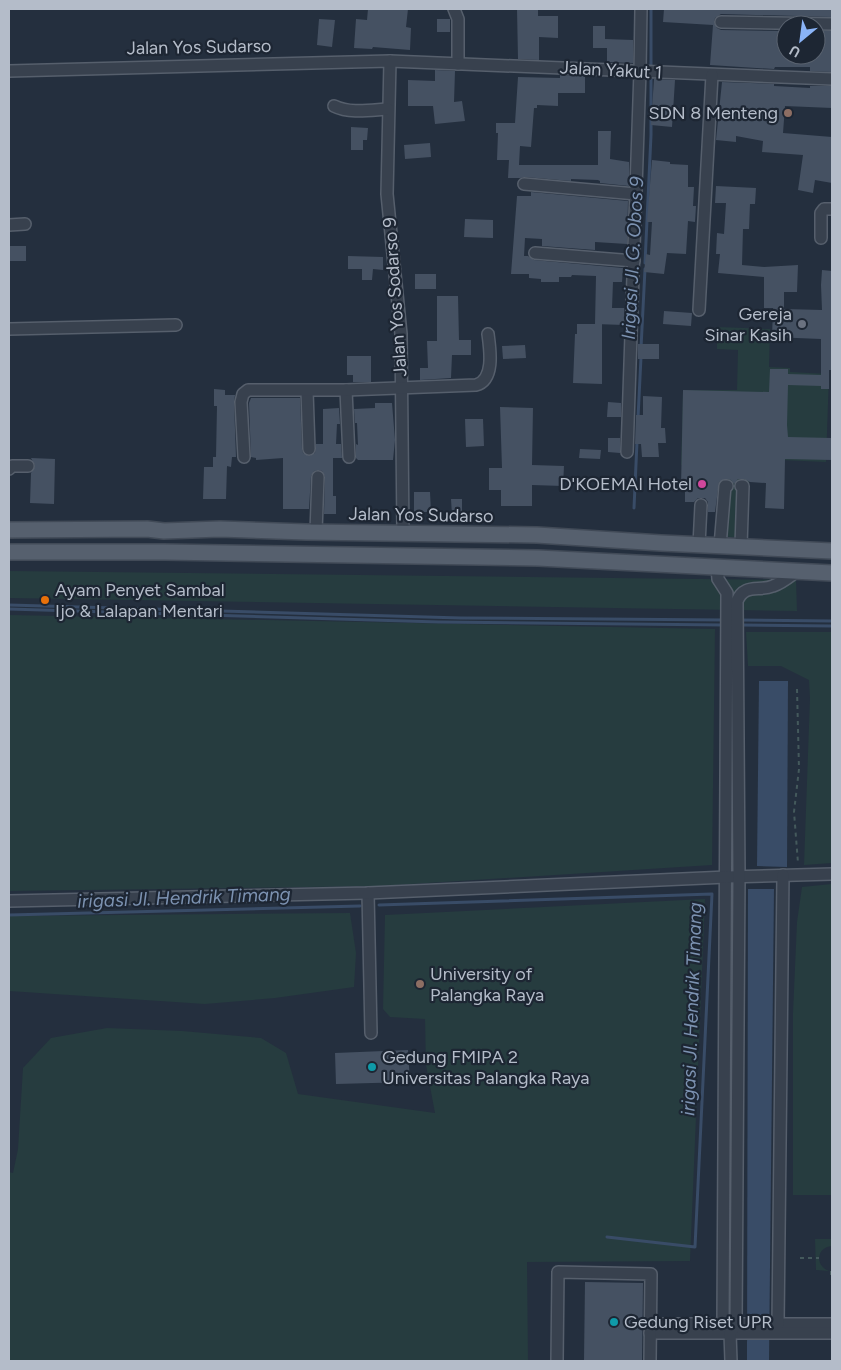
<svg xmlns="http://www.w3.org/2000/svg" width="841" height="1370" font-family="Figtree,sans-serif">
	<rect width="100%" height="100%" fill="#242f3e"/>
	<g fill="#263c3f">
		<path d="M717,327l53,2 -1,38 21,1v4l39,2 -3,88 -73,-3 -4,22 -2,57 -31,-2 4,-70 -39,-1 2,-75h54l1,-40 -21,-1z"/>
		<path d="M9,571l787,9 1,31 -788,-13z"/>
		<path d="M9,615l706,14 -3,236 -332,21 -371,5z"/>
		<path d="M746,632h86v231l-28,2 6,-167 -1,-18 -28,-14h-33z"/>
		<path d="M832,884v311h-39v-182l4,-91 5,-35z"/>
		<path d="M705,899l-15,362 -163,1 1,99h-519v-189l4,1 5,-24 5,-81 28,-30 56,-10 75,3 79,7 25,15 12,41 137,19 -9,-48 -1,-46 -35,-2 -7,-8 2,-94z"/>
		<path d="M350,913l6,40 -2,34 -79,11 -70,6 -196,-13v-75z"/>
		<path d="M815,1239h17v7c-15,1 -18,19 -3,25l-13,-1z"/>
	</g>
	<g fill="#394c67">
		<path d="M759,681h29l-1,186 -30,-1z"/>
		<path d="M748,889h26l-5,472h-22z"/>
	</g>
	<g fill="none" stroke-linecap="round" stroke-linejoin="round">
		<g stroke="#394c67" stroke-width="3">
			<path d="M651,9v59"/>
			<path d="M645,263l6,-128v-61"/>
			<path d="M641,348l4,-79"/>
			<path d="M638,418l3,-61"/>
			<path d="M634,508l3,-66"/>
			<path d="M9,605l452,13 264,2"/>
			<path d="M9,609l430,13 285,3"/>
			<path d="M739,620l93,1"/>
			<path d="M740,625l92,1"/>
			<path d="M379,905l333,-11 -17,353 -88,-10"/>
			<path d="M9,915l351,-9"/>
		</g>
	</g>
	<g fill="#455162">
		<path d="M368,9h40l-2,18 5,1 -1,22 -37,-3 -1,2 -18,-1 2,-29 11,1z"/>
		<path d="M517,9h21v7h20v22l-19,-1v23l-21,-1z"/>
		<path d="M664,9h168v8l-111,-3 -6,4 -1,4 3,6 4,2 65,1v24h30v-24h16v41l-22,-1v-4h-35l-1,2 -64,-4 3,-40 -50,-3z"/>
		<path d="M319,19l16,1 -3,27 -15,-2z"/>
		<rect x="437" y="19" width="13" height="13"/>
		<path d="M593,26h12v13l28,1v23l-26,-1v-14h-14z"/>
		<path d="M435,70l20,1 -1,31 8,-1 3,20 -30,3 -2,-18h-25v-26l27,1z"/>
		<path d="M560,75l25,1v17h-27v13l-21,-1v3h-3l-3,39 -11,-1 -1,19h79v-34h13l-1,28 19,3v24l-29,-3v-2l-2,-1 -27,-1v2l-46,-4 -5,1h-12l1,-18h-12l1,-27h-2v-10h19l3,-46 42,1z"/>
		<path d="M654,79l21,1 -3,47 -21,-2z"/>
		<path d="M722,82l52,2v2l36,2v-2h22v22l-47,-2 -2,27 49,4v46l-17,-3 -2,13 -15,-3 5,-35 -41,-3 1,-11 -27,-5v6l-20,-2z"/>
		<path d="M351,127l17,1 -1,12h-4v10h-12z"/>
		<path d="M430,143l1,14 -26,2 -1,-14z"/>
		<path d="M652,160l18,2v2l18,1v22h6l-1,19h3l-1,16 -7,-1 -2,33 -19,-1 -3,21 -20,-2 2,-18 4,1 2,-33h-5z"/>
		<path d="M716,186l40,2 -1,16h-5l-1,25h-6l-1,36 22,2 34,-2 -1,27h-13v17l38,1 -1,-25 1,-15 10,1v99h-3v19h-8v-3l-33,-1 -1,40 1,12 44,1v22l-47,-1 -1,50 -19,-1 1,-25 -16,-1 -6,-3h-6l-4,5 -3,-4 -4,-1 -8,3 -4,30h-7v-10l-3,-4h-7l-4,4h-9v-15h-4l2,-97 86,2 1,-23h18v5l33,1v-36l-49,-2 1,-29h-9v-31l-46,-4 2,-19h-4l1,-21 7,1 2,-31h-11z"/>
		<path d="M531,192l97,9 -1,43 -32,-2v8l-53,-4v-7l-17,-1 -1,18h4l6,4 89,8 -1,14h-9l-1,26h12v17l-29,-1 1,-48 -24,-1 -1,2h-12v5h-18v-3l-12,-1v-4h-18l6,-78h14z"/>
		<path d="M465,219l28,1v18l-29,-1z"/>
		<rect x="9" y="246" width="17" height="15"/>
		<path d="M348,256l35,1v13l-10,-1 -1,11h-10v-11h-14z"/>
		<rect x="415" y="274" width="21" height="15"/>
		<path d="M437,296h21l1,44h12v15h-19l-1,23 -31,2v-12h8l-1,-27h10z"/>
		<path d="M664,311l28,2 -1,13 -28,-2z"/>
		<path d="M577,324h25v60l-29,-1 2,-49h2z"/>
		<rect x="638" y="344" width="21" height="15"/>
		<path d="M525,345l1,13 -23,1 -1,-13z"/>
		<path d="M347,356h24v26h-18v-7h-6z"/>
		<path d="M214,389l11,1v5h10l-1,7 2,55h-4l-1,10 -4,-1 -1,33h-23l1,-32h9v-10h3l1,-51h-3z"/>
		<path d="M643,396l19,1 -1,31h4l1,15h-8l1,14h-17l-1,-13h-6l1,-29h7z"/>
		<path d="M251,398h49l2,51 1,4 6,3 6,-3 1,-9h7v-35l16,-1 1,16h-3l-1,20h5l1,14h-9v38h3v18h-12l1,-37 -3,-6 -3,-1 -5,1 -3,5 -2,33h-26v-51l-27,2v-2l-5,-1 -2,-54z"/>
		<path d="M608,402l13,1v14h-14z"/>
		<path d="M375,403h17l3,37 -2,20h-35l-2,-2v-14l2,1 -1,-22h-2l-1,-14 21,-1z"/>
		<path d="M500,407l33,1 -1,57 32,1 -1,20 -31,-1v21h-31v-16h-12v-22h13z"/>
		<path d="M465,419h18l1,27 -18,1z"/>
		<path d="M608,438h12v15l-12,-1z"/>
		<path d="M580,449l21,1 -1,9 -21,-1z"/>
		<path d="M31,458l24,1 -1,45 -24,-1 1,-30 4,-7z"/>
		<path d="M414,492h16l1,20h-17z"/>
		<path d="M451,499h11v15h-10z"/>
		<path d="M408,1050l2,32 -74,2 -1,-31z"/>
		<path d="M585,1282l58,1 -1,78h-58z"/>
	</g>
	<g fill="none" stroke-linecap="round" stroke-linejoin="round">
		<defs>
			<g id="minor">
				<path d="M454,9l4,10v45"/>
				<path d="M721,22l111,2"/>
				<path d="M390,61l-3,133 14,140 2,199"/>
				<path d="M9,71l381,-10 442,18"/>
				<path d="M334,106c16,8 37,4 54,3"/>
				<path d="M524,184l112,10"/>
				<path d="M9,225l16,-1"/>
				<path d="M821,238v-25l3,-4h8"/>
				<path d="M535,253l99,8"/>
				<path d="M699,310l13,-235"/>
				<path d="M9,329l167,-4"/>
				<path d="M346,390l3,67"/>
				<path d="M307,391l2,58"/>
				<path d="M627,452l13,-381 1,-62"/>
				<path d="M244,457l-3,-55 2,-8 5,-4h98l130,-5c19,-5 14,-36 12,-51"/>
				<path d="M9,469l3,-3h16"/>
				<path d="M316,532l2,-55"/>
				<path d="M699,545l2,-40"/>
				<path d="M720,546l5,-60h2"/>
				<path d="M741,546l2,-60h-2"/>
				<path d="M717,568l1,11 9,14 -4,731 7,9"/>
				<path d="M368,893l3,140"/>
				<path d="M9,901l359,-8 359,-16 105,-3"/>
				<path d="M651,1324h181"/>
				<path d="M778,1324l5,-449"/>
				<path d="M650,1333h182"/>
				<path d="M557,1361l1,-89 93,2 -1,87"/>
				<path d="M731,1361l-1,-28 6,-9 3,-448 -2,-275c8,-18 21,-9 36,-15 9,-3 16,-9 24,-15"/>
			</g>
			<g id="major">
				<path d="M9,530l138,-1 17,2 56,-2 86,3 231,3 124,8 171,8"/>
				<path d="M9,552h155l374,6 294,15"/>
			</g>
		</defs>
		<use href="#minor" stroke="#565f6c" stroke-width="14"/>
		<use href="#major" stroke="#414a57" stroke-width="18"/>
		<g stroke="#44595c" stroke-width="2" stroke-dasharray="4 4" stroke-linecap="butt">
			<path d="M797,689l2,80 -5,43 4,51"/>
			<path d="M832,1246v-12"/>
			<path d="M800,1258h19"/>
			<path d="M831,1275v-4"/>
		</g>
		<use href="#minor" stroke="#38414e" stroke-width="11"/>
		<use href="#major" stroke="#56606e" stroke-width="15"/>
	</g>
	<g fill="#8d6e63" stroke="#1d2633" stroke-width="2">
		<circle cx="788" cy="113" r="5"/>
		<circle cx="420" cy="984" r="5"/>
	</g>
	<circle fill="#6b7280" stroke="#1d2633" stroke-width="2" cx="802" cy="324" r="5"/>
	<circle fill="#d1479c" stroke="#1d2633" stroke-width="2" cx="702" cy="484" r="5"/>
	<circle fill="#e8710a" stroke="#1d2633" stroke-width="2" cx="45" cy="600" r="5"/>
	<g fill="#0f9aa8" stroke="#1d2633" stroke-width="2">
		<circle cx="372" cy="1067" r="5"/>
		<circle cx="614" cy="1322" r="5"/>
	</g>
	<g text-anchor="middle" stroke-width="4.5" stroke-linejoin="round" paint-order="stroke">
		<g font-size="18" fill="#b4bcc9" stroke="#1d2633">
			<text transform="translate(199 47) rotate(-1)" y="6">Jalan Yos Sudarso</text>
			<text transform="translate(611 70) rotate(3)" y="6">Jalan Yakut 1</text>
			<text transform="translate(395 297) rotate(-94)" y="6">Jalan Yos Sodarso 9</text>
			<text transform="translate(421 515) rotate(1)" y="6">Jalan Yos Sudarso</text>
		</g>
		<g font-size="18" fill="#b4bcc9" stroke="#1d2633" text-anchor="start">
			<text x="778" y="119" text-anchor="end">SDN 8 Menteng</text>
			<text x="792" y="320" text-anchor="end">Gereja<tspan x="792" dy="21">Sinar Kasih</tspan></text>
			<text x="692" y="490" text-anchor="end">D'KOEMAI Hotel</text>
			<text x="55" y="596">Ayam Penyet Sambal<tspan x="55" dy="21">Ijo &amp; Lalapan Mentari</tspan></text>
			<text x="430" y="980">University of<tspan x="430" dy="21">Palangka Raya</tspan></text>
			<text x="382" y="1063">Gedung FMIPA 2<tspan x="382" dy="21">Universitas Palangka Raya</tspan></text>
			<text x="624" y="1328">Gedung Riset UPR</text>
		</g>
		<g font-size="19" font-style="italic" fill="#7c92b1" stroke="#1d2633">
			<text transform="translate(632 258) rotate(-87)" y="7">Irigasi Jl. G. Obos 9</text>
			<text transform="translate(184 897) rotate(-2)" y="7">irigasi Jl. Hendrik Timang</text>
			<text transform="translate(691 1009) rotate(-88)" y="7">irigasi Jl. Hendrik Timang</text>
		</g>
	</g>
	<rect width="841" height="1370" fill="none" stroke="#b4bcc9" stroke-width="20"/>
	<g transform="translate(801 40) rotate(209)"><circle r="24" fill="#1d2633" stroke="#59626f"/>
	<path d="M0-4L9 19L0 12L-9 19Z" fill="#8ab4f8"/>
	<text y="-8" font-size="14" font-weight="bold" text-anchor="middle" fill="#b4bcc9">U</text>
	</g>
</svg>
